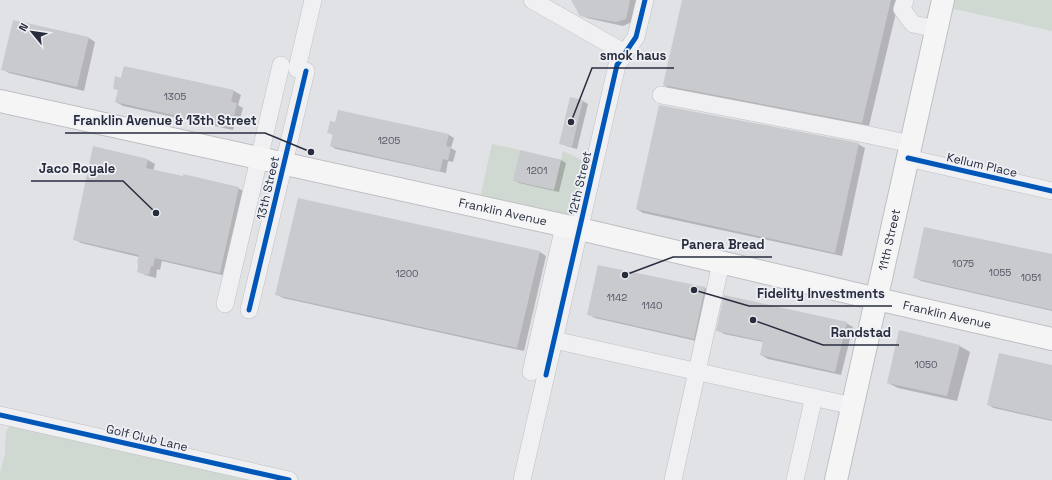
<svg xmlns="http://www.w3.org/2000/svg" width="1052" height="480" font-family="'Space Grotesk',sans-serif">
	<rect width="100%" height="100%" fill="#e1e2e6"/>
	<g fill="#d0d9d1">
		<path d="M943,0h109v31l-111,-25z"/>
		<path d="M492,144l28,6 -6,31 40,7 9,-37 31,15 -14,63 -102,-22z"/>
		<path d="M10,425l245,55h-255v-7l5,-20 1,-21z"/>
	</g>
	<g fill="#0003">
		<path d="M575,0h62l-5,22 -9,4 -36,-8 -8,-4z"/>
		<path d="M683,0h216l-30,126 -198,-37 -7,-4z"/>
		<path d="M89,38l6,4 -11,49 -75,-18 -7,-4z"/>
		<path d="M124,67l110,24 7,4 -3,10 5,3 -3,11 -4,-1 -3,12 -110,-24 -7,-4 3,-11 -5,-3 7,-9z"/>
		<path d="M583,101l5,3 -11,45 -11,-3 -5,-3z"/>
		<path d="M328,132l121,3 5,3 -3,10 5,3 -3,11 -5,-1 -2,12 -110,-24 -5,-3 2,-11z"/>
		<path d="M858,144l7,4 -23,108 -199,-43 -6,-4z"/>
		<path d="M94,147l54,13 7,4 -2,7 85,17 7,4 -19,84 -64,-15 -2,9 -3,-1 -1,9 -11,-3 -7,-4 1,-14 -58,-14 -7,-4z"/>
		<path d="M521,151l40,9 5,3 -7,29 -40,-9 -5,-3z"/>
		<path d="M540,252l6,4 -22,95 -241,-53 -7,-4z"/>
		<path d="M1052,255v56l-131,-30 -7,-4z"/>
		<path d="M598,266l107,22 7,4 -11,50 -106,-24 -7,-4z"/>
		<path d="M846,323l7,4 -12,48 -73,-16 -7,-4 2,-13 -39,-8 -7,-4z"/>
		<path d="M900,331l60,15 10,6 -13,49 -59,-13 -10,-5z"/>
		<path d="M1052,367v54l-58,-13 -6,-3z"/>
	</g>
	<g fill="#c9cace">
		<path d="M571,0h59l-4,19 -10,3 -36,-6z"/>
		<path d="M682,0h209l-29,123 -199,-38z"/>
		<path d="M13,20l76,17 -12,50 -76,-17z"/>
		<path d="M124,66l110,24 -3,12 6,1 -3,13 -5,-1 -3,12 -111,-25 3,-12 -5,-1 2,-13 6,2z"/>
		<path d="M570,97l13,3 -11,47 -13,-3z"/>
		<path d="M659,105l200,38 -24,110 -199,-44z"/>
		<path d="M338,110l111,24 -3,12 5,1 -3,13 -5,-1 -3,12 -110,-25 3,-12 -6,-1 3,-12 5,1z"/>
		<path d="M93,146l55,13 -2,9 37,8v-2l56,13 -19,86 -65,-15 -2,9 -2,-1 -2,9 -6,-1 -6,-2 2,-8 -2,-1 2,-8 -66,-15z"/>
		<path d="M520,150l41,10 -7,30 -41,-9z"/>
		<path d="M298,198l242,53 -23,97 -242,-53z"/>
		<path d="M924,227l128,27v56l-139,-32z"/>
		<path d="M598,265l107,22 -11,52 -107,-24z"/>
		<path d="M724,295l123,27 -12,50 -75,-17 3,-14 -47,-10z"/>
		<path d="M899,330l61,15 -13,51 -60,-13z"/>
		<path d="M999,353l53,12v55l-65,-15z"/>
	</g>
	<g fill="none" stroke-linecap="round" stroke-linejoin="round">
		<defs>
			<g id="minor">
				<path d="M532,0l93,53"/>
				<path d="M905,0l-3,9 11,15 23,5"/>
				<path d="M297,69l16,-69"/>
				<path d="M661,95l199,38 51,11"/>
				<path d="M908,158l144,33"/>
				<path d="M225,304l56,-239"/>
				<path d="M249,310l57,-239"/>
				<path d="M554,340l299,66"/>
				<path d="M531,372l33,-146"/>
				<path d="M0,415l289,65"/>
				<path d="M522,480l95,-415 19,-28 9,-37"/>
				<path d="M673,480l48,-217"/>
				<path d="M795,480l19,-83"/>
			</g>
			<g id="major">
				<path id="s1" d="M0,101l580,128 297,70 175,40"/>
				<path id="s2" d="M836,480l107,-480"/>
			</g>
		</defs>
		<use href="#minor" stroke="#bfc0c4" stroke-width="18"/>
		<use href="#major" stroke="#bebfc3" stroke-width="24"/>
		<use href="#minor" stroke="#f0f0f3" stroke-width="17"/>
		<use href="#major" stroke="#f5f5f6" stroke-width="22"/>
		<defs>
			<g id="cycleway">
				<path d="M908,158l144,33"/>
				<path d="M249,310l57,-239"/>
				<path d="M546,375l71,-310 19,-28 9,-37"/>
				<path d="M0,415l289,65"/>
			</g>
		</defs>
		<use href="#cycleway" stroke="#eef0f5" stroke-width="8"/>
		<use href="#cycleway" stroke="#0057b8" stroke-width="5"/>
	</g>
	<g text-anchor="middle" stroke-width="3.5" stroke-linejoin="round" paint-order="stroke">
		<g font-size="10" fill="#515563">
			<text x="175" y="100">1305</text>
			<text x="389" y="144">1205</text>
			<text x="537" y="174">1201</text>
			<text x="963" y="267">1075</text>
			<text x="1000" y="276">1055</text>
			<text x="407" y="277">1200</text>
			<text x="1031" y="281">1051</text>
			<text x="617" y="301">1142</text>
			<text x="652" y="309">1140</text>
			<text x="926" y="368">1050</text>
		</g>
		<g font-size="12" fill="#282d3e" stroke="#eef0f5">
			<text transform="translate(982 165) rotate(13)" y="4">Kellum Place</text>
			<text transform="translate(580 183) rotate(-77)" y="4">12th Street</text>
			<text transform="translate(268 188) rotate(-77)" y="4">13th Street</text>
			<text dy="4" stroke="none"><textPath href="#s1" startOffset="515">Franklin Avenue</textPath></text>
			<text dy="4" stroke="none"><textPath href="#s2" startOffset="246">11th Street</textPath></text>
			<text dy="4" stroke="none"><textPath href="#s1" startOffset="971">Franklin Avenue</textPath></text>
			<text transform="translate(147 438) rotate(13)" y="4">Golf Club Lane</text>
		</g>
	</g>
	<path fill="none" stroke="#282d3e" stroke-width="1.5" d="M571 122L592 68H674M311 152L265 133H65M156 213L123 181H31M625 275L673 257H772M694 290L749 306H892M753 320L823 345H899"/>
	<g fill="#282d3e" stroke="#eef0f5" stroke-width="1.5">
		<circle cx="571" cy="122" r="4"/>
		<circle cx="311" cy="152" r="4"/>
		<circle cx="156" cy="213" r="4"/>
		<circle cx="625" cy="275" r="4"/>
		<circle cx="694" cy="290" r="4"/>
		<circle cx="753" cy="320" r="4"/>
	</g>
	<g font-size="13" text-anchor="middle" font-weight="bold" fill="#282d3e" stroke="#eef0f5" stroke-width="3.5" stroke-linejoin="round" paint-order="stroke">
		<text x="633" y="60">smok haus</text>
		<text x="165" y="125">Franklin Avenue &amp; 13th Street</text>
		<text x="77" y="173">Jaco Royale</text>
		<text x="723" y="249">Panera Bread</text>
		<text x="821" y="298">Fidelity Investments</text>
		<text x="861" y="337">Randstad</text>
	</g>
	<g transform="translate(32 32) rotate(299)" stroke="#eef0f5" stroke-width="3" paint-order="stroke">
	<path d="M0-3L7 15L0 10L-7 15Z" fill="#282d3e"/>
	<text y="-6" font-size="11" font-weight="bold" text-anchor="middle" fill="#282d3e">N</text>
	</g>
</svg>
